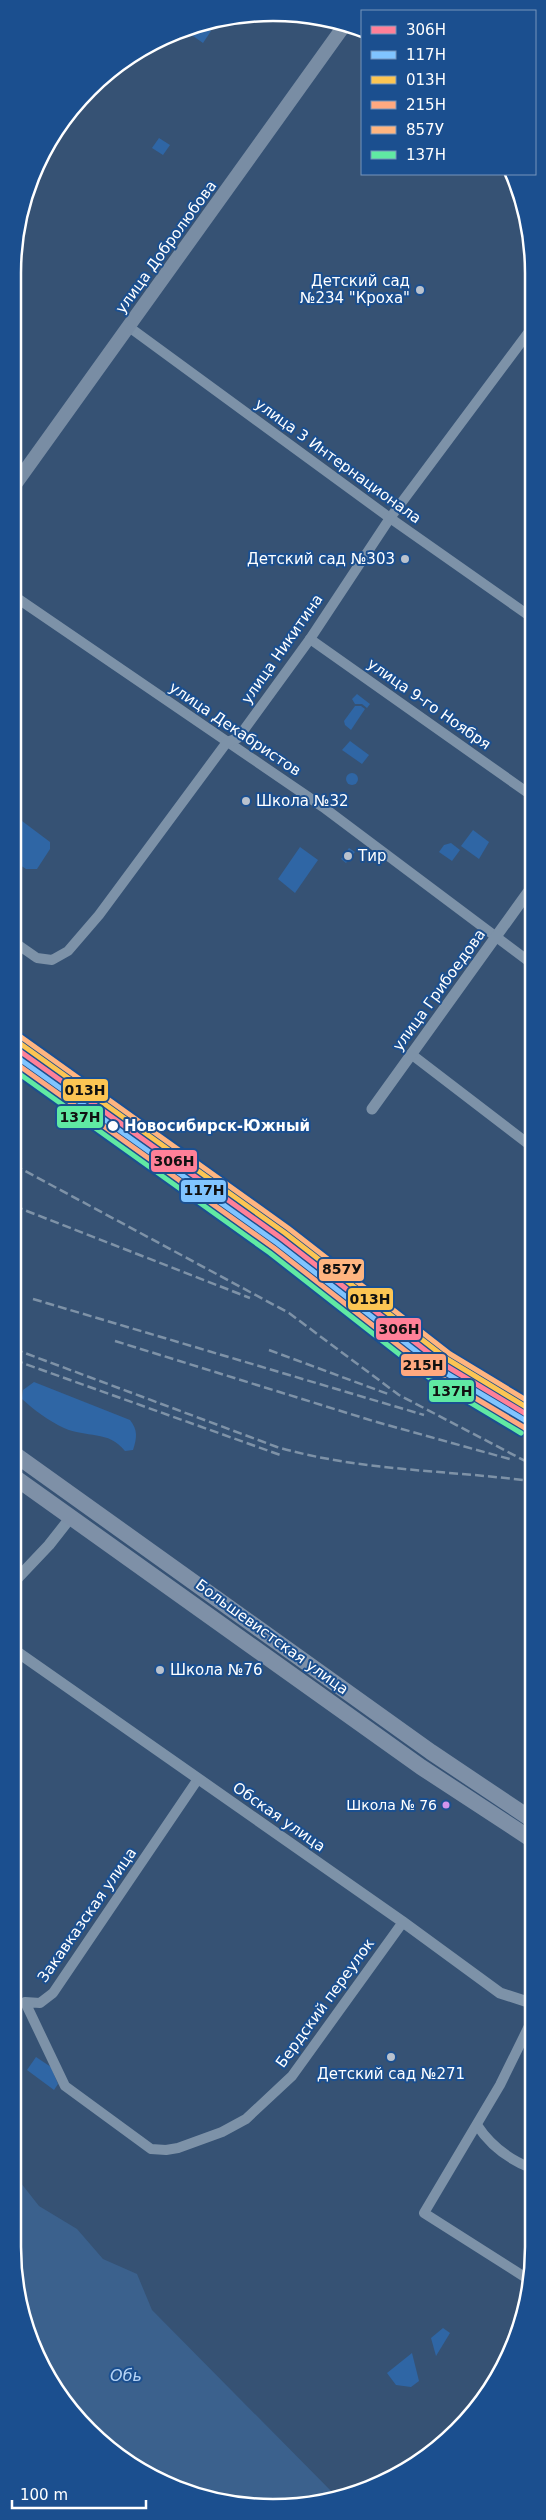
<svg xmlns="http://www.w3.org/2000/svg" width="546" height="2520" font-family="'DejaVu Sans',sans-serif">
	<rect width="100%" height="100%" fill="#365274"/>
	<g fill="#2f66a5">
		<path d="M201,24l10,7 -8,12 -17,-12z"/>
		<path d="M159,138l11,7 -7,10 -11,-7z"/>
		<path d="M357,694l13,10 -3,4 -5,-4h-7l-3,-5z"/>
		<path d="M355,706h6l4,3 -14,21 -6,-5 -1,-4z"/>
		<path d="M350,741l19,14 -7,9 -20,-14z"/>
		<circle cx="352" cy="779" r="6"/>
		<path d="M14,815l36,27v7l-13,20h-11l-12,-8z"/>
		<path d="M473,830l16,12 -10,17 -18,-13z"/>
		<path d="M451,843l9,7 -8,11 -13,-9 5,-7z"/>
		<path d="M300,847l18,13 -23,33 -17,-14z"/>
		<path d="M349,848l6,4 -9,11 -5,-4z"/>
		<path d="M34,1382l96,38c8,10 7,18 3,30l-8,1c-16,-21 -39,-13 -61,-23 -15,-7 -30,-18 -42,-29l1,-9z"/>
		<path d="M36,2057l15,10 7,17 -4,6 -27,-20z"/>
		<path d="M443,2328l7,5 -14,23 -5,-18z"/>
		<path d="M412,2353l7,28 -8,6 -15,-2 -9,-12z"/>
	</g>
	<path fill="#3b618d" d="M13,2173l26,33 38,23 26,30 34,15 15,36 184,186 -80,11 -98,-26 -81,-62 -45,-73 -19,-99z"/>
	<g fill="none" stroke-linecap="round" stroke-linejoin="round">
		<g stroke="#7d92a8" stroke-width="10">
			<path d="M129,327l261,191 141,99"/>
			<path d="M14,596l309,211 208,156"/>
			<path d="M310,639l221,156"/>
			<path d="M14,942l23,16 15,2 16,-9 31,-36 128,-173 11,-4 72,-99 80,-121 141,-189"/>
			<path d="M411,1054l120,92"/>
			<path d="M198,1779l-145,214 -13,10 -15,-1 40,84 86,63 15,1 12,-2 44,-16 24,-13 46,-43 111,-154"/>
			<path d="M477,2125c13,20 31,34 54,43"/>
			<path d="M531,2281l-107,-68 76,-128 31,-63"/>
		</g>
		<g stroke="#7d92a8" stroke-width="11">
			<path d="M372,1109l159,-221"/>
			<path d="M13,1583l36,-38 22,-28"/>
			<path d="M13,1649l390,273 97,71 31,10"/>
		</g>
		<path stroke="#798da4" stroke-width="14" d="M14,486l330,-460"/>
		<g stroke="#7e90a7" stroke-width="16">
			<path d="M13,1453l418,299 100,67"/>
			<path d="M13,1476l408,291 110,72"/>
		</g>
		<g stroke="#7e92a7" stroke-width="2.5" stroke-dasharray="9 4" stroke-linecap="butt">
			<path d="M14,1165l275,148 110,82 132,69"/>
			<path d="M14,1206l236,92"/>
			<path d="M33,1299l391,116"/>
			<path d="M115,1341l258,80 140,39"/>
			<path d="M14,1349l263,98c82,24 169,23 254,34"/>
			<path d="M269,1350l119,44"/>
			<path d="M14,1360l269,96"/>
			<path d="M501,1400l30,13"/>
		</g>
		<defs>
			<path id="rail-1" d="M14,1047l267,191 162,126 88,53"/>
			<path id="rail-2" d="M14,1055l263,188 162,126 89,53"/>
			<path id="rail-3" d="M18,1042l267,191 162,126 84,51"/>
			<path id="rail-4" d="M14,1062l260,186 161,126 90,54"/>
			<path id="rail-5" d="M21,1037l267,191 162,126 81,49"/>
			<path id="rail-6" d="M14,1070l256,183 161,126 90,54"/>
		</defs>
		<use href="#rail-1" stroke="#1b4f8f" stroke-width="9"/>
		<use href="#rail-2" stroke="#1b4f8f" stroke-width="9"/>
		<use href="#rail-3" stroke="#1b4f8f" stroke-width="9"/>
		<use href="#rail-4" stroke="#1b4f8f" stroke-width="9"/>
		<use href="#rail-5" stroke="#1b4f8f" stroke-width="9"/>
		<use href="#rail-6" stroke="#1b4f8f" stroke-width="9"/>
		<use href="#rail-1" stroke="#ff8098" stroke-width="5"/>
		<use href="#rail-2" stroke="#80c4ff" stroke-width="5"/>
		<use href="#rail-3" stroke="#fcc553" stroke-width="5"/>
		<use href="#rail-4" stroke="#ffa980" stroke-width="5"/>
		<use href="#rail-5" stroke="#ffb580" stroke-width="5"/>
		<use href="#rail-6" stroke="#60e9a3" stroke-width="5"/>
	</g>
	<g fill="#b9c2ce" stroke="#1b4f8f" stroke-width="2">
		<circle cx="420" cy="290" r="5"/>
		<circle cx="405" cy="559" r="5"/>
		<circle cx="246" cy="801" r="5"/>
		<circle cx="348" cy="856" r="5"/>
		<circle cx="160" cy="1670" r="5"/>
		<circle cx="391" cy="2057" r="5"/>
	</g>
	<circle fill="#fff" stroke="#1b4f8f" stroke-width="2" cx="113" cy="1126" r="6"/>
	<circle fill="#d193ec" stroke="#1b4f8f" stroke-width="2" cx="446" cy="1805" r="4.5"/>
	<g text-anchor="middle" stroke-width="4" stroke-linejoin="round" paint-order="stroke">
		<g font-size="14" fill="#fff" stroke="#1b4f8f" text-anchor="end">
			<text x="437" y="1810">Школа № 76</text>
		</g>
		<g font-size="15" fill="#fff" stroke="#1b4f8f">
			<text transform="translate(166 247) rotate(-54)" y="5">улица Добролюбова</text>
			<text transform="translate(338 461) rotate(36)" y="5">улица 3 Интернационала</text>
			<text transform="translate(282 649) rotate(-55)" y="5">улица Никитина</text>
			<text transform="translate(429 704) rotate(35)" y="5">улица 9-го Ноября</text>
			<text transform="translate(235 729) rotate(34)" y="5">улица Декабристов</text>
			<text transform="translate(439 990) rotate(-54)" y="5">улица Грибоедова</text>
			<text transform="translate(272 1637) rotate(36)" y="5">Большевистская улица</text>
			<text transform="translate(279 1817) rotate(35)" y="5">Обская улица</text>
			<text transform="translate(87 1915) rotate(-55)" y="5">Закавказская улица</text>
			<text transform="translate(325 2003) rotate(-54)" y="5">Бердский переулок</text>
		</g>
		<g font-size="15" fill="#fff" stroke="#1b4f8f" text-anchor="start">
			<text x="410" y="286" text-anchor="end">Детский сад<tspan x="410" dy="17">№234 "Кроха"</tspan></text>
			<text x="395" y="564" text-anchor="end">Детский сад №303</text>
			<text x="256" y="806">Школа №32</text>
			<text x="358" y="861">Тир</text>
			<text x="170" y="1675">Школа №76</text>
			<text x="391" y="2079" text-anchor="middle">Детский сад №271</text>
		</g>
		<g font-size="15" font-weight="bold" fill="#fff" stroke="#1b4f8f" text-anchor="start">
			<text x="124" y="1131">Новосибирск-Южный</text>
		</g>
		<g font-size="16" font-style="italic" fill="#b5d3f5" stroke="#1b4f8f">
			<text x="126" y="2381">Обь</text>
		</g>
	</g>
	<path d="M0 0H546V2520H0ZM273 21H273A252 252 0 0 1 525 273V2247A252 252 0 0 1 273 2499H273A252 252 0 0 1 21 2247V273A252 252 0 0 1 273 21Z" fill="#1b4f8f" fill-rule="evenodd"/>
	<path fill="none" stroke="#fff" stroke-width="2.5" d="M273 21H273A252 252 0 0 1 525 273V2247A252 252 0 0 1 273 2499H273A252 252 0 0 1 21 2247V273A252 252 0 0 1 273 21Z"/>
	<g stroke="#1b4f8f" stroke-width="2">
		<rect x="62" y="1078" width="47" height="24" rx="5" fill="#fcc553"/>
		<rect x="56" y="1105" width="48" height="24" rx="5" fill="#60e9a3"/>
		<rect x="150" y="1149" width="48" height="24" rx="5" fill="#ff8098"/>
		<rect x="180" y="1179" width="47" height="24" rx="5" fill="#80c4ff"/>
		<rect x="318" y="1258" width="47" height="24" rx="5" fill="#ffb580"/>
		<rect x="347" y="1287" width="47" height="24" rx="5" fill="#fcc553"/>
		<rect x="375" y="1317" width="47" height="24" rx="5" fill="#ff8098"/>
		<rect x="400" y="1353" width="47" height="24" rx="5" fill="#ffa980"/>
		<rect x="428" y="1379" width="47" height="24" rx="5" fill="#60e9a3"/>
	</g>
	<g font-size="14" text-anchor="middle" font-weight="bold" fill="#111">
		<text x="85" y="1095">013Н</text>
		<text x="80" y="1122">137Н</text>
		<text x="174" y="1166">306Н</text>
		<text x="204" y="1195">117Н</text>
		<text x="342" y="1274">857У</text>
		<text x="370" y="1304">013Н</text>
		<text x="399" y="1334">306Н</text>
		<text x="423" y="1370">215Н</text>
		<text x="452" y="1396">137Н</text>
	</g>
	<rect x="361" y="10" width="175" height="165" fill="#1b4f8f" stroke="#7695bc"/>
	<rect x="371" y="26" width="25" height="8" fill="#ff8098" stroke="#7695bc"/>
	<text x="406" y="35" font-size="15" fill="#ffffff">306Н</text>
	<rect x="371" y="51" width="25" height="8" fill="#80c4ff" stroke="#7695bc"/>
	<text x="406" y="60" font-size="15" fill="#ffffff">117Н</text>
	<rect x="371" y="76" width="25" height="8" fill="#fcc553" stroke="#7695bc"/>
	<text x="406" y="85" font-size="15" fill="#ffffff">013Н</text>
	<rect x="371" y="101" width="25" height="8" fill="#ffa980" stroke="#7695bc"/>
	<text x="406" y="110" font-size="15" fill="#ffffff">215Н</text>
	<rect x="371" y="126" width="25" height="8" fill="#ffb580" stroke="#7695bc"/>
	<text x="406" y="135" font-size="15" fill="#ffffff">857У</text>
	<rect x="371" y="151" width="25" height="8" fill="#60e9a3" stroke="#7695bc"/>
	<text x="406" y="160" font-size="15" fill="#ffffff">137Н</text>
	<path d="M12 2500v8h134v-8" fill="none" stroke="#ffffff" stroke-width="2.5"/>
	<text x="20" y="2500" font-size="15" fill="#ffffff" stroke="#1b4f8f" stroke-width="4" paint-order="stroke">100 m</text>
</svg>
